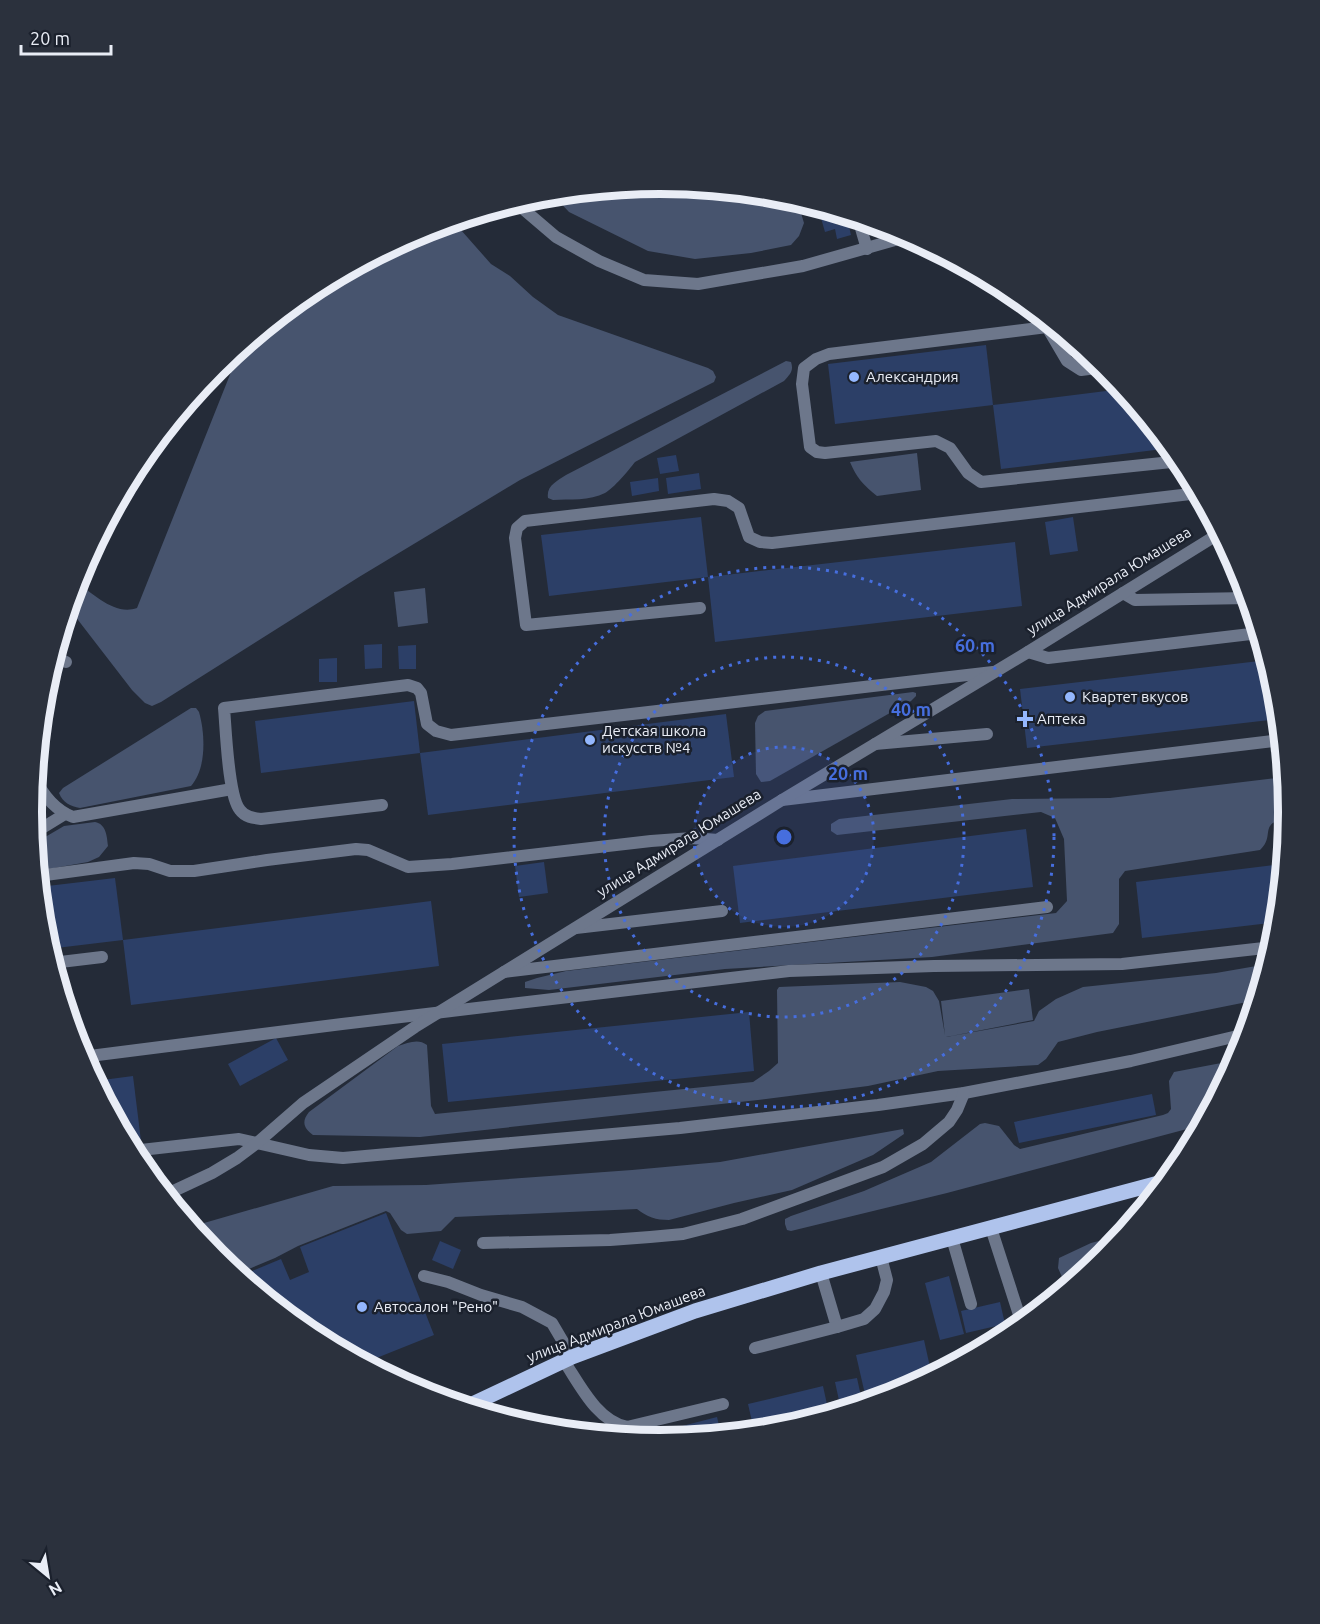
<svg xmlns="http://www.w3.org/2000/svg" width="1320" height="1624" font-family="Ubuntu,sans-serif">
	<rect width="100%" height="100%" fill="#242b38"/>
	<g fill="#47546e">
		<path d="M660,184l123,12 14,4 7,23 -5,13 -8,9 -40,8 -56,6 -47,-8 -79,-39 -17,-18 45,-4 9,5 35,-10z"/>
		<path d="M453,221l38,43 19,12 23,21 25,18 150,53 5,3 3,6 -2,5 -194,98 -161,97 -198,125 -9,4 -7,-3 -13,-13 -64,-83 8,-25c18,12 39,34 61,26l104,-261 70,-58 109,-58z"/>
		<path d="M786,361l5,1c3,9 -1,12 -7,19l-149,81c-7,9 -21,26 -30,31 -15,8 -36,6 -52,7l-5,-2c-2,-12 9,-17 18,-23z"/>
		<path d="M917,453l4,37 -44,6c-13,-10 -21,-19 -27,-34z"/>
		<path d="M425,588l3,35 -30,4 -4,-35z"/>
		<path d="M913,692l3,1v3l-5,5 -141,80 -9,1 -5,-8 -1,-51 3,-7 7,-5z"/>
		<path d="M191,708h5l3,4c6,21 8,56 -8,74l-111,22c-10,-2 -17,-5 -21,-15l4,-5z"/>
		<path d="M1285,777l3,41c-31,5 -12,17 -28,32l-135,21 -6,8v45l-6,9 -181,24 -207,12 -176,21 -24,-2v-6l12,-4 29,-7 490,-58 11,-12 -3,-62 -9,-21 -14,-6 -204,23 -6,-4v-7l8,-5 173,-20 98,-1z"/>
		<path d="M95,822c11,2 12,14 13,24l-9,11 -11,5 -51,9 -2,-28 29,-17z"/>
		<path d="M1268,964l-11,36 -160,32 -39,10 -12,17 -8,6 -100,6 -70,15 -110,14 -338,37 -107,-2c-9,-7 -12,-13 -4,-23l89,-66c10,-3 20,-8 29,-1l4,61 4,8 318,-32 16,-11 9,-8 -1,-73 2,-3 121,-5 26,5 7,4 6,10 6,34 -4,-34 88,-12 4,31 -87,17 88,-16 5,-10 17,-12 27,-12 133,-14z"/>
		<path d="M1237,1060l-35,65 -255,68 -156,38 -4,-1 -2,-6v-5l6,-3 73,-25 67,-29 49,-38 5,-1 14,3 15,19 6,4 143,-34 5,-2 3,-4 -2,-28 5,-9z"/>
		<path d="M903,1129l1,5 -31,21 -81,35 -58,13 -65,17c-13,0 -22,-3 -32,-11l-182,8 -14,14 -34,3 -6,-4 -11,-17 -4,-2 -88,35 -23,12 -38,16 -22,-18 -23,-28 12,-5 129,-37 93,-1 206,-15 88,-8z"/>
		<path d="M1122,1235c-10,12 -35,43 -51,44 -3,0 -5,-1 -9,-2l-4,-9 1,-10 32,-15z"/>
	</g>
	<g fill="#2c3f67">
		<path d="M833,214l4,11 11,-3 3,13 -14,4 -2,-10 -10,3 -4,-14z"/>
		<path d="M986,345l7,60 -158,19 -7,-60z"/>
		<path d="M1122,389l49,59 -170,21 -8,-64z"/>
		<path d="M676,455l3,16 -19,3 -3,-16z"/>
		<path d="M699,473l2,16 -33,5 -2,-16z"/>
		<path d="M658,478l1,13 -27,5 -2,-14z"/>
		<path d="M701,517l7,60 -159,19 -8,-61z"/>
		<path d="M1073,517l5,34 -28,4 -5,-33z"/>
		<path d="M1015,542l7,64 -307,36 -7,-65z"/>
		<path d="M382,644v24l-17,1 -1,-24z"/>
		<path d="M416,645v24h-17l-1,-23z"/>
		<path d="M337,658v24h-18v-23z"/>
		<path d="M1268,660l8,30 3,29 -252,29 -7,-59z"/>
		<path d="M414,701l6,52 -159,20 -6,-52z"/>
		<path d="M726,714l8,63 -306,38 -8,-62z"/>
		<path d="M1026,829l7,58 -293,36 -7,-57z"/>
		<path d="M544,862l4,31 -29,4 -4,-31z"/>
		<path d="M1283,864l-5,58 -136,16 -6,-56z"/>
		<path d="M115,878l8,62 -75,9 -4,-15 -5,-47z"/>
		<path d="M431,901l8,65 -308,39 -8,-65z"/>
		<path d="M749,1012l5,59 -306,31 -6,-58z"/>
		<path d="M276,1038l12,22 -48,26 -12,-22z"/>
		<path d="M133,1076l8,65 -14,2 -32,-62z"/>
		<path d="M1152,1094l4,21 -137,28 -5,-21z"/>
		<path d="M386,1213l48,122 -70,28 -53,-29 -71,-58 41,-17 9,21 19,-8 -9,-25z"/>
		<path d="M440,1241l21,9 -8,19 -21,-9z"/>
		<path d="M949,1276l15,58 -24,6 -15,-57z"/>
		<path d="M1062,1291l-21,18 -3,-12z"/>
		<path d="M1000,1302l5,22 -39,9 -5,-22z"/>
		<path d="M924,1340l8,36 -32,17 -33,10 -11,-48z"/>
		<path d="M857,1378l5,23 -22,4 -5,-23z"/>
		<path d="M823,1386l5,23 -75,17 -5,-22z"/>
		<path d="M717,1417l4,17 -61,6 -24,-2z"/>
	</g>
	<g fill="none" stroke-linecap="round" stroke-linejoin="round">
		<g stroke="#6d778b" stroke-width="12">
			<path d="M515,202l41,35 43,24 45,19 54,4 105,-18 106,-30"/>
			<path d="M858,218l9,31"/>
			<path d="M1032,308l15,19 20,34 14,9 23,-3"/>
			<path d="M1044,318l3,9 -218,27 -13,5 -12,9 -2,16 8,63 7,5 8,1 111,-12 14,7 18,25 13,9 200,-21"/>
			<path d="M1123,593l12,7 114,-2"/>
			<path d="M700,608l-174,17 -11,-87 2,-10 8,-7 189,-22 14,2 11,7 10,29 11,5 12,1 427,-50"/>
			<path d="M1028,652l20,6 211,-25"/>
			<path d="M54,657l12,5"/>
			<path d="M875,744l112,-10"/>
			<path d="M35,778c8,17 20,32 38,39l159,-28"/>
			<path d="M782,800l499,-60"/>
			<path d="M382,805l-121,14c-8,-1 -16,-2 -21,-9 -12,-14 -14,-80 -16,-102l184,-23 9,3 4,5 6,31 9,7 15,4 542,-63"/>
			<path d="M34,833l31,-19"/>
			<path d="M38,876l96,-13 15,1 21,7h24l73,-11 89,-11 12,1 40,17 44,-3 199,-23 41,-3 26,2"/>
			<path d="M576,928l146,-17"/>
			<path d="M52,963l50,-6"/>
			<path d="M504,972l543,-65"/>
			<path d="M82,1057l260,-33 447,-53 145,-5 188,-2 151,-17"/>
			<path d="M132,1151l107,-12 70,16 34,3 337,-30 198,-23 86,-12 167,-32 115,-27"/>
			<path d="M991,1228l31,96"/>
			<path d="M952,1238l19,66"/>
			<path d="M483,1243l127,-3 40,-3 33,-3 59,-15 141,-52 40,-23 26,-22 8,-12 7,-17"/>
			<path d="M821,1273l16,54"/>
			<path d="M424,1276l24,6 33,13 41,12 30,16 20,34"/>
			<path d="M755,1348l82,-21 27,-8 11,-10 9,-17 3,-12 -6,-23"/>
			<path d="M970,1350l19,-4"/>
			<path d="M564,1361c16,24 33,60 63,66l96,-23"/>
		</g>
		<path stroke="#6d778b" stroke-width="12" d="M165,1195l47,-22 25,-15 20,-15 46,-40 112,-76 367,-227 246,-148 192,-119"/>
		<path stroke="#afc3ec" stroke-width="15" d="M466,1407l106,-50 123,-46 126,-38 345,-92"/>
	</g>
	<circle cx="784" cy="837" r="90" fill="#466ede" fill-opacity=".12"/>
	<g fill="none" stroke="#466ede" stroke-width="3" stroke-dasharray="3 6">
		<circle cx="784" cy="837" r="90"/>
		<circle cx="784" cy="837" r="180"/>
		<circle cx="784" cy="837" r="270"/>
	</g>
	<g fill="#94b7fd" stroke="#1b212d" stroke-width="2">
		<circle cx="854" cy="377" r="6"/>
		<circle cx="1070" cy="697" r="6"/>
		<path d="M1022 710h6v6h6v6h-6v6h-6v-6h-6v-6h6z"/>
		<circle cx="590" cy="740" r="6"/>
		<circle cx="362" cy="1307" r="6"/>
	</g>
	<g text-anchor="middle" stroke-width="5" stroke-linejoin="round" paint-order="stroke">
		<g font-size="15" fill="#e9edf6" stroke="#1b212d" text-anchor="start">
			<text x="866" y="382">Александрия</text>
			<text x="1082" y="702">Квартет вкусов</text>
			<text x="1037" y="724">Аптека</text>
			<text x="602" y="736">Детская школа<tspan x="602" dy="17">искусств №4</tspan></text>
			<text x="374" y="1312">Автосалон "Рено"</text>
		</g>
		<g font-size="15" fill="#e9edf6" stroke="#1b212d">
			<text transform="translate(1109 581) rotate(-32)" y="5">улица Адмирала Юмашева</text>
			<text transform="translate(679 843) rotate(-32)" y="5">улица Адмирала Юмашева</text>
			<text transform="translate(616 1324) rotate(-21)" y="5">улица Адмирала Юмашева</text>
		</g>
	</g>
	<path d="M0 0H1320V1624H0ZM42 812a618 618 0 1 1 1236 0a618 618 0 1 1-1236 0Z" fill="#2b313d" fill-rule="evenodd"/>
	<path fill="none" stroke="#e9edf6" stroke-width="8" d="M42 812a618 618 0 1 1 1236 0a618 618 0 1 1-1236 0Z"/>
	<circle cx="784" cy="837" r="9" fill="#466ede" stroke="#1b212d" stroke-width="3"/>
	<g font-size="18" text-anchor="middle" font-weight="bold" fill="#466ede" stroke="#1b212d" stroke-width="5" stroke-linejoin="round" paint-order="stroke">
		<text x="975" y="652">60 m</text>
		<text x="911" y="716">40 m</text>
		<text x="848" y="780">20 m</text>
	</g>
	<g transform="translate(48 1576) rotate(150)" stroke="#1b212d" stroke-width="4.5" paint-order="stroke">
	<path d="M0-4.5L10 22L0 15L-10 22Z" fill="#e9edf6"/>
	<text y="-9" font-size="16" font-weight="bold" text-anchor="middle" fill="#e9edf6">N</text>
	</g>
	<path d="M21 45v9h90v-9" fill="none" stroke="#e9edf6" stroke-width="3"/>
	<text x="30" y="45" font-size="18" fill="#e9edf6" stroke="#1b212d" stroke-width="4.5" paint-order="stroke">20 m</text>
</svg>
